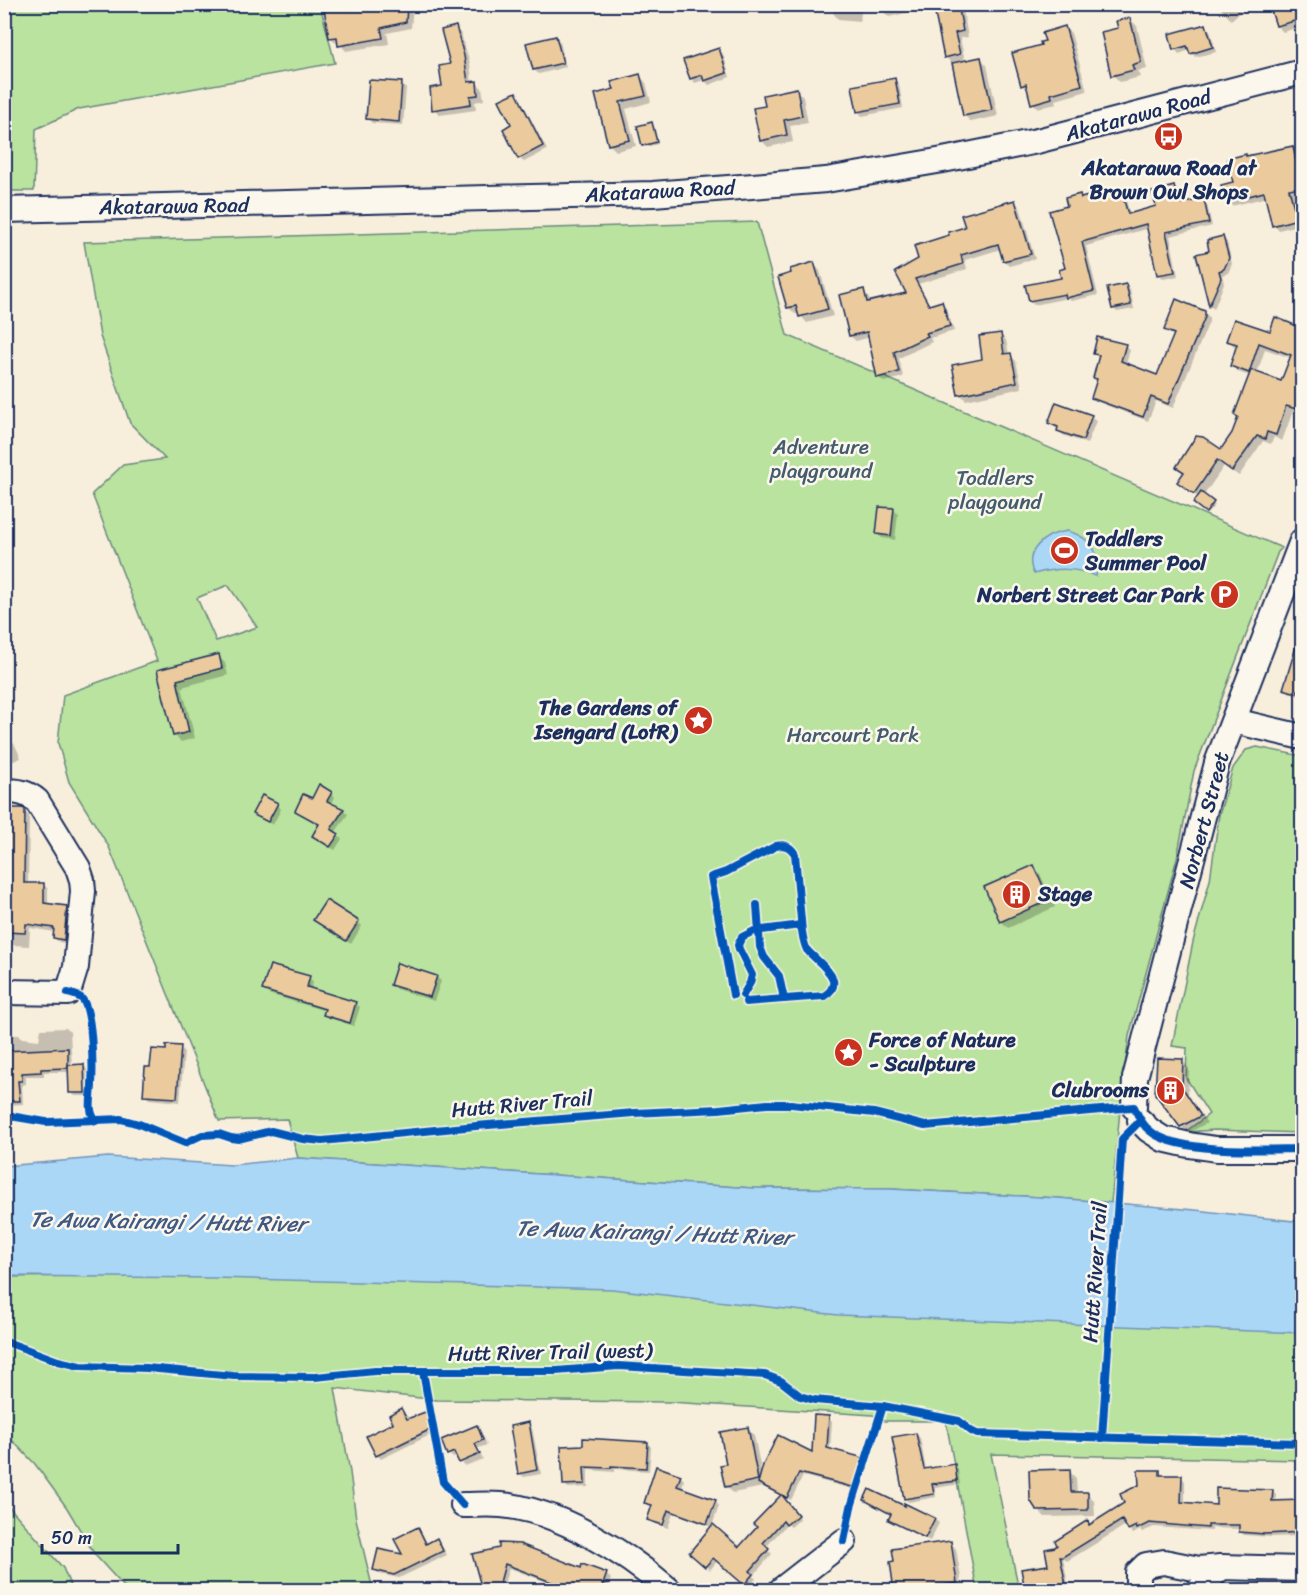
<svg xmlns="http://www.w3.org/2000/svg" width="1307" height="1595" font-family="Sriracha,sans-serif">
	<rect width="100%" height="100%" fill="#f8eedc"/>
	<filter id="ink" filterUnits="userSpaceOnUse"><feTurbulence type="fractalNoise" baseFrequency=".0167" numOctaves="2"/><feDisplacementMap in="SourceGraphic" scale="12" xChannelSelector="R" yChannelSelector="G"/><feConvolveMatrix kernelMatrix="1 2 1 2 8 2 1 2 1" color-interpolation-filters="sRGB"/></filter>
	<g filter="url(#ink)">
		<g fill="#bae39f" stroke="#6a897e" stroke-width="1.5" fill-rule="evenodd">
			<path d="M4,5h316l15,58 -256,46 -43,20 -2,62h-29z"/>
			<path d="M757,222l30,113 495,213 -4,4 -84,219 -17,87 -48,178 -8,64 -10,103 -53,-5 -167,-9 -138,-1 -455,-30 -11,-39 -68,2 -110,-274 -40,-65 -11,-39 5,-48 94,-34 -65,-167 31,-29 42,-6 -35,-36 -30,-87 -16,-94zM228,585l29,42 -41,14 -19,-43z"/>
			<path d="M1257,747l45,9v377l-87,-3 -30,2 24,-18 -23,-36 1,-30 -15,-2 21,-104 17,-62 9,-65 14,-47 13,-18z"/>
			<path d="M85,1276l373,1 844,44v139l-311,-6 28,136h-42l-31,-169h-62l-11,-6 -203,-13 -233,-2 -102,-12 15,84 6,47 17,71h-246l-32,-35 -28,-47 -32,-44 -30,-31 -1,-156z"/>
			<path d="M4,1501l59,67 9,22h-67z"/>
		</g>
		<g fill="#abd7f7" stroke="#7194ba" stroke-width="1.5">
			<path d="M1068,531c23,7 34,21 28,45 -22,-9 -39,-8 -62,-2 -12,-23 12,-41 34,-43z"/>
			<path d="M108,1157l124,8 66,-7 455,30 138,1 167,9 137,12 107,12v111l-464,-18 -226,-26 -398,-11 -209,-2v-110z"/>
		</g>
		<path fill="#f8eedc" d="M1114,1200l7,1 -8,128h-8z"/>
		<g fill="#0003" fill-rule="evenodd">
			<path d="M388,4h22l3,3 -2,21 -24,5 2,11 -43,7 -7,-8 -2,1 -6,-6 13,-31 5,4z"/>
			<path d="M779,4h15l-12,3z"/>
			<path d="M825,4h37l-2,17 -22,-2 -5,-6v-2h-2z"/>
			<path d="M882,4h80l6,33 -8,1 5,23 15,-3 7,7 11,51 -27,6 -7,-7 -11,-53 -2,1 -5,-6 -11,-51 -46,11 -6,-6z"/>
			<path d="M1217,4h29l1,2 -16,14z"/>
			<path d="M1271,4h31v22l-19,6 -6,-6z"/>
			<path d="M1130,19l7,7 10,43 -9,2 2,6 -20,5 -7,-7 7,-46z"/>
			<path d="M1205,26l5,4 6,22 -21,5 -5,-7 -11,4 -4,-5z"/>
			<path d="M455,28l6,6 9,29 2,20 4,-1 6,6 2,12 -9,2 1,8 -36,5 -6,-6 18,-44z"/>
			<path d="M1065,28l6,5 16,58 -31,9 1,4 -19,4 -5,-5 -5,-13 -6,-5 20,-39z"/>
			<path d="M556,38l4,4 6,25 -27,7 -5,-4 -6,-26z"/>
			<path d="M719,50l4,4 7,23 -21,8 -5,-5 -9,3 -4,-5z"/>
			<path d="M640,76l6,7 5,19 -25,7 10,37 -20,5 -7,-7 7,-54z"/>
			<path d="M894,80l5,4 4,24 -41,8 -4,-5z"/>
			<path d="M401,84l5,4 -3,37 -31,-2 -4,-4z"/>
			<path d="M796,90l7,7 5,26 -18,3 3,16 -25,5 -7,-7 6,-33z"/>
			<path d="M515,93l5,5 27,52 -23,12 -5,-4 -6,-33z"/>
			<path d="M652,124l2,2 4,18 -13,3 -2,-2z"/>
			<path d="M1302,146v47l-8,2 7,29 -22,6 -5,-5 -7,-28 -35,9 -5,-5 18,-46 2,2z"/>
			<path d="M1173,188l4,4 4,13 22,-4 4,4 5,21 -42,10 8,40 -15,3 -4,-4 -10,-47 -63,18 12,49 -27,6 -3,-3 -34,7 -4,-4 33,-22 4,-10 1,-62 12,-12 4,4 36,-10 4,4 6,22 28,-8z"/>
			<path d="M1015,202l5,5 15,52 -26,7 -5,-5 -3,-12 -36,11 2,9 -49,15 12,22 11,-4 5,6 8,23 -24,7 2,4 -33,16 4,19 -19,5 -6,-5 -8,-40 -14,4 -6,-5 -9,-40 22,-5 5,5 2,7 38,-9 12,-34 31,-24z"/>
			<path d="M1222,237l5,5 5,22 -4,9 -6,2 2,8 -10,26 -4,-3 -13,-51 14,-3z"/>
			<path d="M814,264l6,7 13,45 -26,7 -6,-7 -1,-3 -5,1 -7,-7z"/>
			<path d="M1126,285l4,5 4,19 -17,3 -4,-4z"/>
			<path d="M1204,312l5,5v5l-36,86 -17,-7 -8,20 -50,-19 -5,-5 5,-15 -3,-4 4,-20 -4,-4 30,-9 5,5 -4,14 32,13 17,-41 -4,-2 -5,-5z"/>
			<path d="M1302,324v91l-9,-4 -11,30 -8,-4 -3,7 -8,-3 -24,35 -15,-10 -20,29 11,10 -7,8 -13,-10 4,-5 -20,-16 6,-8 -7,-8 43,-15 12,-17 17,-58 -12,-4 -6,-6 6,-18 -3,-1 -7,-7 73,-11zM1265,349l26,9 -9,25 -25,-9z"/>
			<path d="M1000,334l6,6 3,15h1l6,6 6,27 -56,12 -6,-6z"/>
			<path d="M1057,403l34,14 5,4 -9,23 -24,-9 -5,-5 1,-1 -5,-2 -4,-5z"/>
			<path d="M894,510l4,4 -3,26 -13,-2 -5,-4z"/>
			<path d="M218,656l7,7 3,12 -46,12 13,51 -14,4 -7,-7 -15,-64z"/>
			<path d="M1302,656v41l-12,-4 -5,-5z"/>
			<path d="M11,741l4,4 6,13 -17,7v-21z"/>
			<path d="M331,793l4,4 -4,7 12,6 5,4 -13,19 7,6 -7,11 -17,-10 -4,-4 6,-11 -19,-10 -5,-5 17,-10z"/>
			<path d="M277,804l4,5 -8,16 -14,-7 -5,-4z"/>
			<path d="M4,809l20,2 5,5 -1,68h15l5,5v16l19,3 4,5 -2,31 -10,-2 -5,-4 1,-6 -25,-4 -1,18 -17,-1 -2,17 -6,-1z"/>
			<path d="M1033,867l7,7 15,33 -47,21 -7,-7z"/>
			<path d="M358,922l4,4 -11,18 -32,-20z"/>
			<path d="M436,977l5,4 -7,20 -38,-12 -5,-5z"/>
			<path d="M309,978l4,4 -2,8 44,13 5,4 -6,19 -25,-8 -4,-4 1,-3 -58,-17 -4,-4z"/>
			<path d="M66,1028l4,4 2,34h12l4,4 1,26h-14l-4,-4 -1,-20h-26v4h-18v8l-4,1 1,19 -14,1 -4,-4 -1,-66h15l3,3 17,2 2,-11z"/>
			<path d="M180,1048l4,4 -4,50 -31,-3 -4,-4 7,-26 15,-17z"/>
			<path d="M1182,1061l7,7 -1,27 19,28 -19,10 -7,-7z"/>
			<path d="M401,1410l7,10 16,-6 4,3 6,16 -53,26 -4,-4z"/>
			<path d="M828,1418l4,4 -2,29 33,8 4,4 -7,28 -57,-15 -12,24 -28,-13 -30,6 -7,-7 2,-21 19,-37 7,7 8,40 51,-21z"/>
			<path d="M528,1424l4,4 9,46 -17,3 -5,-4z"/>
			<path d="M477,1427l4,4 6,14 -9,3 2,4 -20,9 -2,-5 -5,2 -4,-4z"/>
			<path d="M916,1434l4,4 6,32 28,-4 4,3 2,15 -25,4 1,9 -27,5 -4,-3z"/>
			<path d="M647,1443l4,4 -2,24 -34,-2v3l-27,-2v17l-20,1 -4,-4 -1,-36z"/>
			<path d="M481,1455l2,4 -18,7 -3,-3z"/>
			<path d="M1069,1471l7,7 1,16h10l7,6 1,16 -50,1 -7,-7z"/>
			<path d="M1159,1472l5,4 17,1 4,4v23l32,2 55,-15 4,4v8l26,-1v34l-31,1 -27,-2 -4,-4v-2l-28,-1v3l-58,-4 -12,5 -2,-2 -7,4 -7,-9 -59,36 -4,-3 5,26 6,-1 4,4 1,3h-25v-1l-26,1 -2,-1 24,-23 5,-17 33,-27 4,3 34,-22 14,-17z"/>
			<path d="M680,1476l4,4 -3,10 34,11 4,5 -7,20 28,23 42,-53 18,23 -9,8 -4,-3 -22,24 7,6 -19,22 3,3 -8,8 -30,-27 -8,10 -15,-13 17,-30 -39,-14 -5,15 -15,-5 -4,-4 4,-11 -8,-6z"/>
			<path d="M865,1500l69,19 5,4 -9,18 -36,-17 -4,-4 2,-4 -22,-12z"/>
			<path d="M418,1529l4,4 6,11 9,-4 4,4 6,11 -48,23 -20,-4 -4,-4 30,-14z"/>
			<path d="M950,1542l6,7 5,29 -4,12h-61l-4,-27z"/>
			<path d="M474,1555l107,15 2,-4 24,9 4,4 -5,11h-37l-60,-22 -7,22h-18z"/>
			<path d="M441,1581l5,5 1,4h-40l-1,-1z"/>
		</g>
		<g fill="#ebcb9d" stroke="#1b2f5e" stroke-width="1.5">
			<path d="M404,4h3l-1,18 -25,6 2,10 -45,8 -1,-9 -8,1 -5,-29 21,-4 1,5 31,-5 1,5z"/>
			<path d="M933,4h25l5,27 -8,2 5,21 -16,4z"/>
			<path d="M1269,4h33v15l-26,7z"/>
			<path d="M1130,18l11,44 -9,3 2,5 -23,6 -10,-44 17,-4 -2,-7z"/>
			<path d="M1206,24l7,23 -23,7 -3,-8 -14,4 -4,-16z"/>
			<path d="M456,26l8,30 4,26 9,-1 1,14 -8,1 1,8 -39,6 -2,-22 12,-2 -3,-20 11,-2 -9,-34z"/>
			<path d="M1065,26l17,59 -31,9 1,4 -21,6 -5,-20 -5,2 -9,-33 29,-8 -1,-3 5,-1 -3,-8z"/>
			<path d="M556,36l7,27 -30,7 -7,-27z"/>
			<path d="M719,48l8,25 -23,8 -2,-6 -12,4 -7,-19z"/>
			<path d="M981,57l11,53 -29,6 -11,-53z"/>
			<path d="M640,74l6,22 -26,6 10,38 -22,5 -13,-51 19,-5 -3,-7z"/>
			<path d="M895,78l5,26 -43,8 -5,-26z"/>
			<path d="M369,80l33,2 -3,40 -33,-3z"/>
			<path d="M797,88l5,28 -18,4 3,15 -27,6 -7,-33 12,-2 -2,-11z"/>
			<path d="M516,92l27,54 -25,13 -15,-30 8,-5 -12,-24z"/>
			<path d="M652,122l5,20 -15,4 -5,-20z"/>
			<path d="M1293,146l8,41 -12,2 8,30 -25,7 -8,-34 -38,10 -5,-17 12,-3 -6,-23 19,-5v2z"/>
			<path d="M1174,186l5,18 25,-5 5,24 -43,9 9,40 -18,3 -11,-51 -64,18 12,49 -28,7 -1,-4 -36,7 -4,-16 36,-7 -2,-8 6,-2 -16,-57 18,-5 -2,-8 15,-4 1,4 39,-11 8,27 28,-8 -4,-14z"/>
			<path d="M1015,200l16,54 -28,7 -5,-17 -37,11 2,9 -48,15 14,26 13,-4 8,25 -24,7 2,3 -34,16 5,20 -22,6 -10,-46 -18,4 -10,-41 25,-6 3,13 39,-9 -11,-21 23,-13 -4,-13 35,-11 -1,-3 17,-5 -4,-12z"/>
			<path d="M1223,236l6,22 -5,11 -5,2 2,7 -12,28 -13,-52 13,-3 -2,-11z"/>
			<path d="M814,262l14,47 -29,8 -3,-11 -9,2 -9,-31 13,-4 -1,-4z"/>
			<path d="M1126,284l5,21 -19,4 -5,-21z"/>
			<path d="M1176,299l29,12v6l-37,87 -17,-7 -8,20 -52,-19 6,-19 -4,-1 6,-23 -6,-1 4,-17 29,7 -5,17 36,14 17,-41 -10,-4z"/>
			<path d="M1275,317l27,11v75l-2,7 -14,-4 -10,29 -9,-3 -2,7 -8,-3 -25,35 -15,-11 -23,34 -17,-12 7,-10 -8,-5 20,-31 7,1 18,12 11,-16 6,-16 -4,-2 17,-45 30,11 10,-26 -32,-12 -10,30 -19,-7 7,-22 -11,-3 8,-22 36,12z"/>
			<path d="M1001,333l3,21 7,-1 6,29 -59,13 -6,-30 30,-6 -3,-23z"/>
			<path d="M1056,402l36,13 -9,25 -26,-9 1,-4 -10,-4z"/>
			<path d="M1201,492l13,10 -8,11 -13,-10z"/>
			<path d="M879,507l15,1 -3,28 -15,-2z"/>
			<path d="M1299,637l3,1v47l-2,-1 -3,9 -14,-4z"/>
			<path d="M219,654l3,14 -45,12 12,52 -16,4 -16,-66z"/>
			<path d="M319,784l13,8 -5,9 17,8 -13,20 8,5 -9,13 -18,-11 7,-12 -24,-13 8,-17 9,4z"/>
			<path d="M262,795l16,8 -10,19 -16,-8z"/>
			<path d="M4,808h18l3,1 -1,74h20v20l23,3 -3,34 -11,-2 1,-10 -28,-4 -1,9 -21,-1z"/>
			<path d="M1034,865l15,35 -49,22 -16,-35z"/>
			<path d="M326,900l33,21 -13,20 -33,-21z"/>
			<path d="M397,963l40,13 -7,21 -40,-12z"/>
			<path d="M270,965l40,11 -3,11 49,15 -6,21 -27,-8 2,-6 -63,-19z"/>
			<path d="M166,1045l15,1 -4,52 -34,-2 2,-29h5l2,-18 14,1z"/>
			<path d="M68,1048v20l-27,1v3l-19,1v8h-4l2,20h-16v-50z"/>
			<path d="M1157,1058l26,1 -1,28 19,29 -21,11 -25,-33z"/>
			<path d="M84,1064l1,29h-16l-1,-28z"/>
			<path d="M401,1408l6,11 18,-7 6,17 -55,27 -10,-20 27,-13 -4,-8z"/>
			<path d="M814,1415l15,1 -2,32 37,10 -8,30 -57,-15 -12,25 -5,-3 16,20 -12,10 -3,-4 -20,22 6,6 -19,22 3,3 -9,11 -31,-27 -8,9 -16,-14 24,-29 26,23 18,-20 -4,-3 28,-29 -23,-12 5,-18 15,-30 34,17z"/>
			<path d="M529,1422l8,48 -19,4 -8,-48z"/>
			<path d="M477,1425l6,15 -8,4 5,10 -21,9 -5,-11 -7,3 -6,-15z"/>
			<path d="M748,1427l10,53 -33,7 -5,-22 6,-1 -6,-32z"/>
			<path d="M916,1433l8,36 31,-5 2,17 -25,3 2,10 -30,5 -12,-62z"/>
			<path d="M583,1438l65,4 -2,26 -35,-2v2l-27,-1 1,17 -22,1 -2,-39 22,-1z"/>
			<path d="M656,1466l25,9 -4,11 39,14 -9,24 -39,-14 -5,15 -16,-5 5,-15 -8,-2z"/>
			<path d="M1070,1469l1,23h17v18l-51,1 -7,-11 -1,-30z"/>
			<path d="M1138,1470h22v5h22l-1,27 35,3v-17l57,2 -1,11 30,-1v32l-37,2 -26,-2v-7h-31v3l-59,-5 -12,6 -1,-3 -8,4 -6,-10 -61,38 -1,-2 7,34h-14l-1,-5 -27,5 -4,-21 27,-4 -3,-16 10,-2 2,-2 -2,-4 33,-21 1,5 35,-22 -4,-9 19,-9z"/>
			<path d="M869,1489l36,17 -1,-3 31,15 -10,20 -37,-18 3,-6 -27,-14z"/>
			<path d="M418,1527l8,17 11,-6 6,13 -49,24 -21,-5 5,-21 24,5 -8,-15z"/>
			<path d="M951,1541l6,42 -41,6 1,1h-23l-4,-28 4,-1 -2,-12z"/>
			<path d="M499,1543l21,1 61,24 1,-4 25,9 -6,17h-44l2,-5 -54,-21 -7,26h-16l-10,-36 27,-6z"/>
		</g>
		<g fill="none" stroke-linecap="round" stroke-linejoin="round">
			<defs>
				<g id="minor">
					<path d="M4,210l649,-16 173,-14 117,-20 94,-19 265,-69"/>
					<path d="M1234,721l68,16"/>
					<path d="M4,791c13,0 23,1 33,10l41,67 4,12 1,11 -7,76 -8,26 -64,-1"/>
					<path d="M1134,1107l1,-29 82,-315 85,-222"/>
					<path d="M1140,1121l9,9 14,9 26,6 27,4h86"/>
					<path d="M463,1505c13,0 25,-1 38,0 58,5 125,48 168,85"/>
					<path d="M781,1590l63,-49"/>
					<path d="M1140,1590l-2,-6v-11l8,-8 18,-3 35,7 22,-2 81,2"/>
					<path d="M1199,1590l22,-23"/>
				</g>
			</defs>
			<use href="#minor" stroke="#1b2f5e" stroke-width="28"/>
			<use href="#minor" stroke="#fbf7ec" stroke-width="24"/>
			<defs>
				<g id="cycleway">
					<path d="M757,905l3,42 4,10 15,19 5,23"/>
					<path d="M68,993c4,1 9,2 13,5 12,10 12,70 11,87 0,12 -5,25 4,36"/>
					<path d="M733,995l-22,-118 15,-5 50,-26c9,-2 14,0 19,8l7,77c1,7 2,13 5,19 10,12 42,31 17,46l-78,6"/>
					<path d="M743,995l7,-12 2,-8 -13,-26 -1,-4 4,-8 12,-6 47,-6"/>
					<path d="M4,1115l42,7 75,-3 18,5 46,19 17,-8 17,-1 12,4 7,1 33,-8 32,8 19,2 154,-15 158,-13 85,-4 48,-5h24l83,9 51,13 209,-19c4,8 7,17 15,23 28,25 116,19 153,19"/>
					<path d="M4,1341l54,20 22,5 67,2 87,8 81,1 60,-6h181l63,-5 146,9 16,6 19,15 14,4 69,6 61,12 15,3 12,10 6,3 325,9"/>
					<path d="M423,1372l20,110 20,23"/>
					<path d="M1102,1438l20,-299 18,-18"/>
					<path d="M844,1541l7,-34 32,-101"/>
				</g>
			</defs>
			<use href="#cycleway" stroke="#fbf7ec" stroke-width="11"/>
			<use href="#cycleway" stroke="#0057b8" stroke-width="8"/>
		</g>
	</g>
	<defs>
		<symbol id="bus-disc" viewBox="-11 -11 22 22"><circle r="9.5" fill="#c8321e" stroke="#fbf7ec"/><path d="M-5-6H5V4H4V6H2V4H-2V6H-4V4H-5ZM-3.5-4V0h7V-4ZM-3.5 1.2v1.5H-2V1.2ZM2 1.2v1.5H3.5V1.2Z" fill="#fff"/></symbol>
		<symbol id="stadium-disc" viewBox="-11 -11 22 22"><circle r="9.5" fill="#c8321e" stroke="#fbf7ec"/><path d="M0-5a6.5 5 0 1 0 0 10a6.5 5 0 1 0 0-10ZM-3.5-1.8h7v3.6h-7Z" fill="#fff"/></symbol>
		<symbol id="parking-disc" viewBox="-11 -11 22 22"><circle r="9.5" fill="#c8321e" stroke="#fbf7ec"/><path d="M-3.5-5.5H1a3.5 3.5 0 0 1 0 7H-1V5.5H-3.5ZM-1-3.4V-.6H.8a1.4 1.4 0 0 0 0-2.8Z" fill="#fff"/></symbol>
		<symbol id="sight-disc" viewBox="-11 -11 22 22"><circle r="9.5" fill="#c8321e" stroke="#fbf7ec"/><path d="M0-6L1.8-2.2L6-1.7L2.9 1.2L3.7 5.4L0 3.3L-3.7 5.4L-2.9 1.2L-6-1.7L-1.8-2.2Z" fill="#fff"/></symbol>
		<symbol id="building-disc" viewBox="-11 -11 22 22"><circle r="9.5" fill="#c8321e" stroke="#fbf7ec"/><path d="M-4-6H4V6H1V3H-1V6H-4ZM-2.5-4.3h1.7v1.8h-1.7ZM.8-4.3h1.7v1.8H.8ZM-2.5-1h1.7V.8h-1.7ZM.8-1h1.7V.8H.8Z" fill="#fff"/></symbol>
	</defs>
	<g fill-rule="evenodd">
		<use href="#bus-disc" x="1152" y="120" width="33" height="33"/>
		<use href="#stadium-disc" x="1048" y="534" width="33" height="33"/>
		<use href="#parking-disc" x="1208" y="578" width="33" height="33"/>
		<use href="#sight-disc" x="682" y="704" width="33" height="33"/>
		<use href="#building-disc" x="1000" y="878" width="33" height="33"/>
		<use href="#sight-disc" x="832" y="1036" width="33" height="33"/>
		<use href="#building-disc" x="1154" y="1074" width="33" height="33"/>
	</g>
	<g text-anchor="middle" stroke-width="5" stroke-linejoin="round" paint-order="stroke">
		<g font-size="21" fill="#1b2f5e" stroke="#fbf7ec">
			<text transform="translate(1138 115) rotate(-15)" y="7">Akatarawa Road</text>
			<text transform="translate(660 191) rotate(-3)" y="7">Akatarawa Road</text>
			<text transform="translate(174 206) rotate(-1)" y="7">Akatarawa Road</text>
			<text transform="translate(1204 820) rotate(-75)" y="7">Norbert Street</text>
			<text transform="translate(522 1104) rotate(-5)" y="7">Hutt River Trail</text>
			<text transform="translate(1095 1272) rotate(-86)" y="7">Hutt River Trail</text>
			<text transform="translate(550 1352) rotate(-1)" y="7">Hutt River Trail (west)</text>
		</g>
		<g font-size="21" font-weight="bold" fill="#1b2f5e" stroke="#fbf7ec" text-anchor="start">
			<text x="1169" y="175" text-anchor="middle">Akatarawa Road at<tspan x="1169" dy="24">Brown Owl Shops</tspan></text>
			<text x="1085" y="546">Toddlers<tspan x="1085" dy="24">Summer Pool</tspan></text>
			<text x="1204" y="602" text-anchor="end">Norbert Street Car Park</text>
			<text x="677" y="715" text-anchor="end">The Gardens of<tspan x="677" dy="24">Isengard (LotR)</tspan></text>
			<text x="1038" y="901">Stage</text>
			<text x="869" y="1047">Force of Nature<tspan x="869" dy="24">- Sculpture</tspan></text>
			<text x="1149" y="1097" text-anchor="end">Clubrooms</text>
		</g>
		<g font-size="21" fill="#435c6e" stroke="#fbf7ec">
			<text x="821" y="454">Adventure<tspan x="821" dy="24">playground</tspan></text>
			<text x="995" y="485">Toddlers<tspan x="995" dy="24">playgound</tspan></text>
			<text x="853" y="742">Harcourt Park</text>
		</g>
		<g font-size="22" font-style="italic" fill="#3f5984" stroke="#fbf7ec">
			<text transform="translate(168 1221) rotate(1)" y="8">Te Awa Kairangi / Hutt River</text>
			<text transform="translate(654 1232) rotate(2)" y="8">Te Awa Kairangi / Hutt River</text>
		</g>
	</g>
	<rect width="1307" height="1595" fill="none" stroke="#fbf7ec" stroke-width="24"/>
	<rect x="12" y="12" width="1283" height="1571" fill="none" stroke="#1b2f5e" stroke-width="2" filter="url(#ink)"/>
	<path d="M42 1544v9h136v-9" fill="none" stroke="#1b2f5e" stroke-width="3"/>
	<text x="51" y="1544" font-size="18" fill="#1b2f5e" stroke="#fbf7ec" stroke-width="4.5" paint-order="stroke">50 m</text>
</svg>
